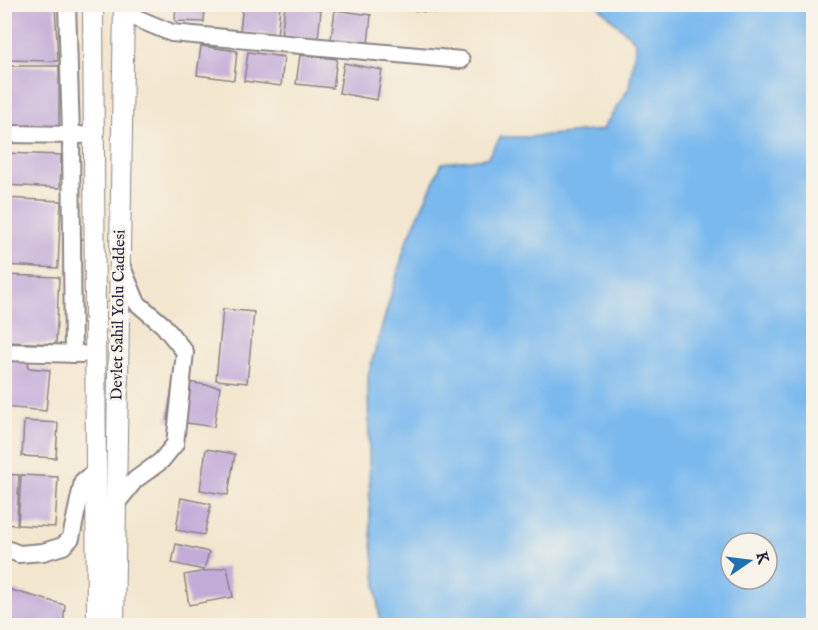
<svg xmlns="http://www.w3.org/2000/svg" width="818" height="630" font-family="'IM FELL English',serif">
  <rect width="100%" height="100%" fill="#f7f3e8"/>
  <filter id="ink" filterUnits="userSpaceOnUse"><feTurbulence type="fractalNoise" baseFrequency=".0167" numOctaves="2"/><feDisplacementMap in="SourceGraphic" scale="12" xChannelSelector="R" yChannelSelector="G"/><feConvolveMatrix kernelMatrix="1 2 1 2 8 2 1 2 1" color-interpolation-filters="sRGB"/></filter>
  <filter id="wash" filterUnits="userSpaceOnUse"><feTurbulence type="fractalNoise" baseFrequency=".008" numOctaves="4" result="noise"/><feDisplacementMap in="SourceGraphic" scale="24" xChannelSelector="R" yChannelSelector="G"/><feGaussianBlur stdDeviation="1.35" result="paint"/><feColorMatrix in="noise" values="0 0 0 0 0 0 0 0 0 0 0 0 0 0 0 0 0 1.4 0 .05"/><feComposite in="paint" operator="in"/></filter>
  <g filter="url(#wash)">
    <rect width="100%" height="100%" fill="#f3e6ce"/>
    <!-- water -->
    <path fill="#7ab9ee" stroke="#4e6e94" stroke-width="1.5" fill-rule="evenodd" d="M597 5H813V625H380L370 523 368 375 406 243 442 163 487 158 501 137H529L602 130 629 88 636 42ZM731 543H767V579H731Z"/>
    <g id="blocks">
      <!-- building -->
      <g fill="#c3abd8">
        <polygon points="4,4 55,4 58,61 4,60"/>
        <polygon points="176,4 205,4 204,22 175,21"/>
        <polygon points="243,4 280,7 277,36 240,31"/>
        <polygon points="392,4 446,4 445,14 392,8"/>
        <polygon points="285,6 321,10 318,39 281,35"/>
        <polygon points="335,10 371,15 368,44 331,39"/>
        <polygon points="201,46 237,51 234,80 197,75"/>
        <polygon points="248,52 284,57 281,86 244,81"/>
        <polygon points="300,55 337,59 333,88 296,84"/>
        <polygon points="344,63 382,70 377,100 339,93"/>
        <rect x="4" y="66" width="55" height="60"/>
        <polygon points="4,153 61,155 60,188 4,185"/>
        <polygon points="4,198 61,201 58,268 4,265"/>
        <polygon points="4,275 59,277 56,344 4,342"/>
        <polygon points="223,309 254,312 247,383 216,380"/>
        <polygon points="4,357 29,358 28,368 50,370 46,411 4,407"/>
        <polygon points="173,380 220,387 214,427 167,420"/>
        <polygon points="24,421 58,423 56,458 22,456"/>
        <polygon points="206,449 235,454 228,495 200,490"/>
        <polygon points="4,474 19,475 17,525 4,524"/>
        <polygon points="21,475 58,477 55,527 18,525"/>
        <polygon points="181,498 211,504 204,535 176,530"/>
        <polygon points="176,544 209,552 204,570 172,563"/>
        <polygon points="227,567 233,597 189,605 184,575"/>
        <polygon points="4,588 65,605 63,626 4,626"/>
      </g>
    </g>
  </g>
  <g filter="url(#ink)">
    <use href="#blocks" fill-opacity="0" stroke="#8a8484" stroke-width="1.5"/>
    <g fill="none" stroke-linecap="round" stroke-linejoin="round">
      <defs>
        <g id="minor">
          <polyline points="67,4 71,135 73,354"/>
          <polyline points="124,13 172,33 461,60"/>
          <polyline points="4,134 81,135"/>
          <polyline points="4,352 82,354"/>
          <polyline points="116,504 135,480 161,461 175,444 185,352 163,325 137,303 121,265"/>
          <polyline points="4,548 19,554 43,552 63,546 71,538 83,481 96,471"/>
        </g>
        <g id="major">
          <polyline points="93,4 97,626"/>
          <polyline points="114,626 124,4"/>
        </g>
      </defs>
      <!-- minor casing -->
      <use href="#minor" stroke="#8a8484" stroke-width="20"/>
      <!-- major casing -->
      <use href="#major" stroke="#8a8484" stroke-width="22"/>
      <!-- minor -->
      <use href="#minor" stroke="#fff" stroke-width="16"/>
      <!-- major -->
      <use href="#major" stroke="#fff" stroke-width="20"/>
    </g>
  </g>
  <g text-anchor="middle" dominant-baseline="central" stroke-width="5" stroke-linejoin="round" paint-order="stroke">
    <!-- street labels -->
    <g font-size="16" fill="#22223b" stroke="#f7f3e8">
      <text transform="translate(119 315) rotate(-89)">Devlet Sahil Yolu Caddesi</text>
    </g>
  </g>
  <!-- margin -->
  <rect width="818" height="630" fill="none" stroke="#f7f3e8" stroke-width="24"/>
  <!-- north arrow -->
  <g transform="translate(749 561) rotate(76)"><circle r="28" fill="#f7f3e8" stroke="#a29fa3" stroke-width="1.5"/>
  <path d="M0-4.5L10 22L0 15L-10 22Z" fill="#1f6fb2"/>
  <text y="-9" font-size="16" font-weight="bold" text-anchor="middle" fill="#22223b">K</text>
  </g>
</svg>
